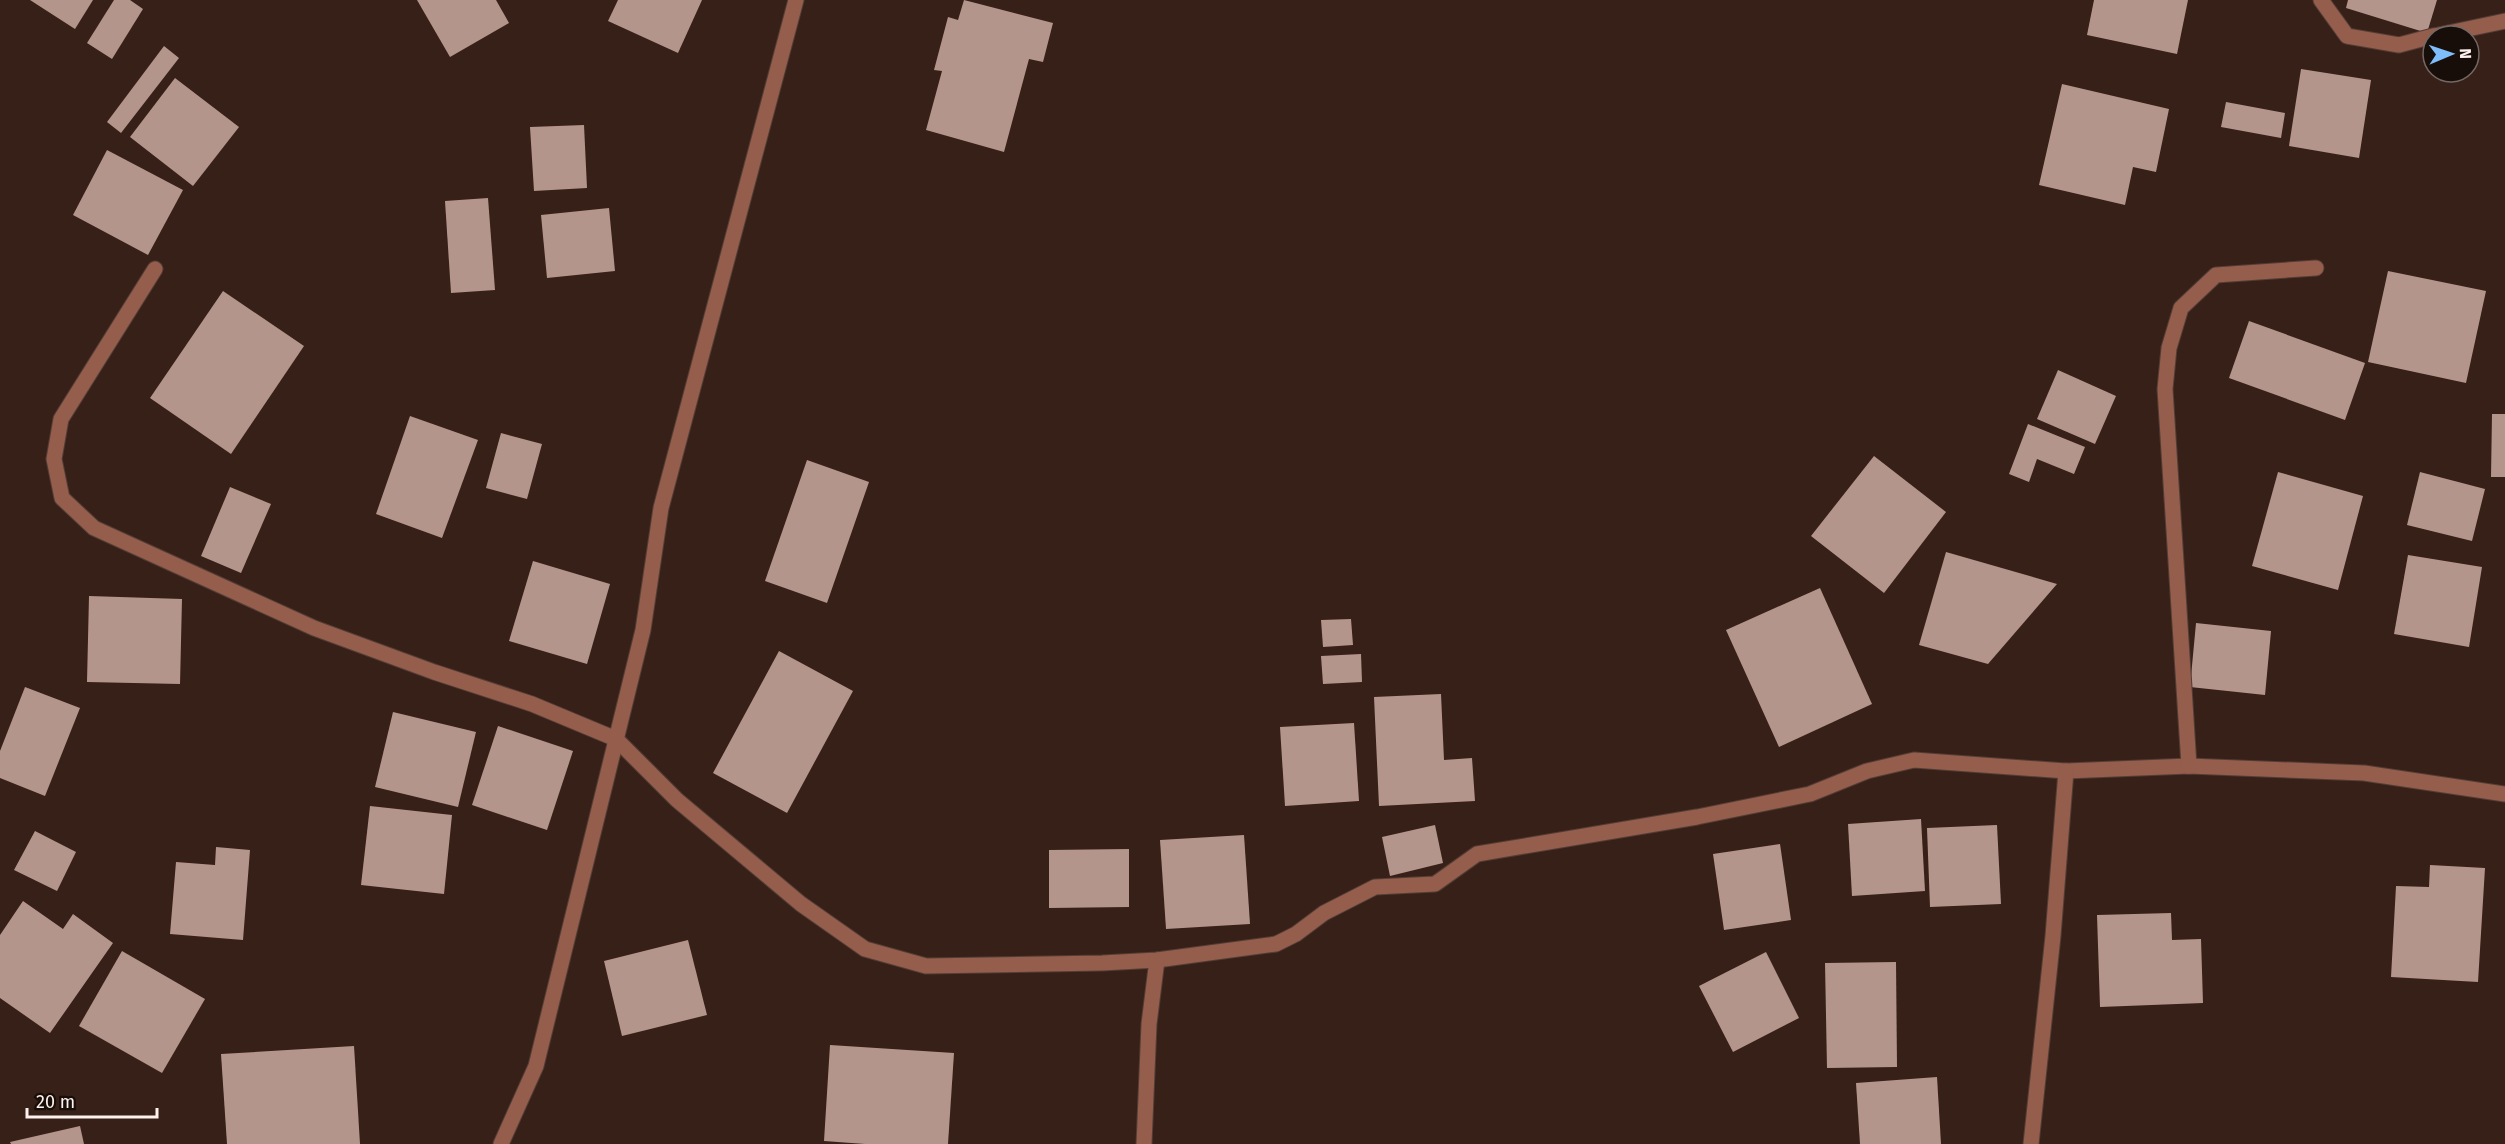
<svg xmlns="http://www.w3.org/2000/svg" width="2505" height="1144" font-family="'Fira Sans',sans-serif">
  <rect width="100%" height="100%" fill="#372018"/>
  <!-- building -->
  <g fill="#b4958c">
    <polygon points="30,0 93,0 75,29"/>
    <polygon points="114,0 130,0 143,9 112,59 87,43"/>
    <polygon points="417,0 496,0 509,23 450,57"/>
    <polygon points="618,0 702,0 678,53 608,21"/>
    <polygon points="964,0 1053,23 1043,62 1029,59 1004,152 926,130 942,71 934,70 948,17 958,20"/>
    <polygon points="2094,0 2188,0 2177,54 2087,35"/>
    <polygon points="2348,0 2437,0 2427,33 2346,8"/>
    <polygon points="164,46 179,58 121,133 107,122"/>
    <polygon points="2301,69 2371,80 2359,158 2289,146"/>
    <polygon points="175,78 239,127 193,186 130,137"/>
    <polygon points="2062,84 2169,109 2156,172 2133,167 2125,205 2039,185"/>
    <polygon points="2226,102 2285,113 2281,138 2221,127"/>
    <polygon points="584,125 587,188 534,191 530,127"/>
    <polygon points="107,150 183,190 148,255 73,215"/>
    <polygon points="488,198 495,290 451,293 445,201"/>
    <polygon points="609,208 615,271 547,278 541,215"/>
    <polygon points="2388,271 2486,291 2466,383 2368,362"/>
    <polygon points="223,291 304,346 231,454 150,398"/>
    <polygon points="2249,321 2365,363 2345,420 2229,378"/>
    <polygon points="2058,370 2116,396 2095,444 2037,419"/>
    <polygon points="2492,414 2505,414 2505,477 2491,477"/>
    <polygon points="410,416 478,440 442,538 376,514"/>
    <polygon points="2028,424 2085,447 2074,474 2037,459 2029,482 2009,474"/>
    <polygon points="501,433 542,444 527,499 486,488"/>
    <polygon points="1874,456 1946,512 1884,593 1811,536"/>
    <polygon points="807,460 869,482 827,603 765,581"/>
    <polygon points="2278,472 2363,496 2338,590 2252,566"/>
    <polygon points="2420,472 2485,489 2472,541 2407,525"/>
    <polygon points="230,487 271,504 241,573 201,556"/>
    <polygon points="1946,552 2057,584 1988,664 1919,645"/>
    <polygon points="2408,555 2482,567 2469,647 2394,634"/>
    <polygon points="533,561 610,584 587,664 509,641"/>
    <polygon points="1820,588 1872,704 1779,747 1726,630"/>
    <polygon points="89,596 182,599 180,684 87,682"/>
    <polygon points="1351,619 1353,645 1323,647 1321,620"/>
    <polygon points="2196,623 2271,631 2265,695 2190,687"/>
    <polygon points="779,651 853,691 787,813 713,773"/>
    <polygon points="1361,654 1362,682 1323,684 1321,656"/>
    <polygon points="25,687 80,708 45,796 0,778 0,751"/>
    <polygon points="1441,694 1444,760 1472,758 1475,801 1379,806 1374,697"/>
    <polygon points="393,712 476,732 458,807 375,787"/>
    <polygon points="1354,723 1359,801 1285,806 1280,727"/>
    <polygon points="498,726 573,751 547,830 472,805"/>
    <polygon points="370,806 452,815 444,894 361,885"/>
    <polygon points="1921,819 1925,891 1852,896 1848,824"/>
    <polygon points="1435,825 1443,863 1390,876 1382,837"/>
    <polygon points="1997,825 2001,904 1930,907 1927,828"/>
    <polygon points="35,831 76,852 57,891 14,870"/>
    <polygon points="1244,835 1250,924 1166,929 1160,840"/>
    <polygon points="1780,844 1791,920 1724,930 1713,854"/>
    <polygon points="216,847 250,850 243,940 170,934 176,862 215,865"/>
    <polygon points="1129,849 1129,907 1049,908 1049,850"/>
    <polygon points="2430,865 2485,868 2478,982 2391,977 2396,886 2429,887"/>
    <polygon points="23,901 63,929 73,914 113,943 50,1033 0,998 0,935"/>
    <polygon points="2171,913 2172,940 2201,939 2203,1003 2100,1007 2097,915"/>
    <polygon points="688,940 707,1015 622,1036 604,961"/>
    <polygon points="122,951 205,999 162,1073 79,1026"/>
    <polygon points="1766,952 1799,1018 1733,1052 1699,986"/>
    <polygon points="1896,962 1897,1067 1827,1068 1825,963"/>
    <polygon points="830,1045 954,1053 948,1144 865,1144 824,1141"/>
    <polygon points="354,1046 360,1144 227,1144 221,1054"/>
    <polygon points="1937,1077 1941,1144 1860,1144 1856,1083"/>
    <polygon points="80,1126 84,1144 11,1144 10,1142"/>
  </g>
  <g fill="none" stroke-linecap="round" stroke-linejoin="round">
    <defs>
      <g id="street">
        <polyline points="2321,0 2347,36 2399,45 2433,36"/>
        <polyline points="2434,36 2505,21"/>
        <polyline points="155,269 61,419 54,459 62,498 94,528 314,628 434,672 532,704 616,739 677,800 801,904 865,949 926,966 1102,963 1157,960 1276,944 1296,934 1324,913 1375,887 1435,884 1477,854 1697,817 1810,794 1867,771 1914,760 2066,771 2189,766 2364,773 2505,794"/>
        <polyline points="2189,766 2165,389 2169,348 2181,308 2216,275 2316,268"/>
        <polyline points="501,1144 536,1066 643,630 661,508 796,0"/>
        <polyline points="1144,1144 1149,1024 1157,960"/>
        <polyline points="2031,1144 2053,936 2066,771"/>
      </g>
    </defs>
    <!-- street casing -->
    <use href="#street" stroke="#533d36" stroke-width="17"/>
    <!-- street -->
    <use href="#street" stroke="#945d4c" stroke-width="15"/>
  </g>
  <!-- north arrow -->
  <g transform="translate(2451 54) rotate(88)"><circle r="28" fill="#170d09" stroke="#746864" stroke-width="1.5"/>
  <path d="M0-4.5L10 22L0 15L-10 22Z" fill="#7ebdf9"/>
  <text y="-9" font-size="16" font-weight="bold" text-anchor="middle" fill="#fff1ed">N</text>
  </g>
  <!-- scale -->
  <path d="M27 1108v9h130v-9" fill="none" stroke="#fff1ed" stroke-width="3"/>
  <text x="36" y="1108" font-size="18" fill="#fff1ed" stroke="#170d09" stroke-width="4.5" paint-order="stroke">20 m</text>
</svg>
